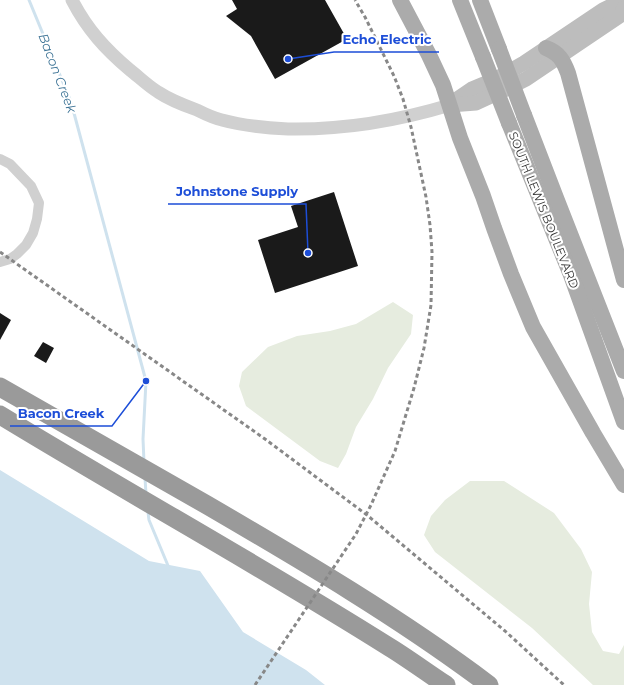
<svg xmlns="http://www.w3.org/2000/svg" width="624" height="685" font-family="Montserrat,sans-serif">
  <rect width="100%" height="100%" fill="#fff"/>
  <!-- green -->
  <g fill="#e6ecdf">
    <polygon points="393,302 413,315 411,334 388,368 373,399 356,427 346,454 338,468 320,461 246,406 239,386 242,372 268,347 297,336 330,331 356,324"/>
    <polygon points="470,481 504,481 554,513 581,549 592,572 589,604 592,632 603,651 619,654 624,645 624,685 593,685 532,628 435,552 424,535 431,516 445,500"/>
  </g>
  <!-- water -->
  <polygon fill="#cfe2ee" points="0,470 149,561 200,571 243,632 306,670 325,685 0,685"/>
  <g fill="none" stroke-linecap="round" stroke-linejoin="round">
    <!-- stream -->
    <g stroke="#cfe2ee" stroke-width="3">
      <polyline points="29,0 71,102 146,381 143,439 144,462"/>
      <polyline points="145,478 146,494"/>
      <polyline points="148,512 149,520 169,568"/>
    </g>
  </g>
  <!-- building -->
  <g fill="#1a1a1a">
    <polygon points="232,0 325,0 347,39 275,79 251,36 226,16 237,9"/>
    <polygon points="334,192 358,266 275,293 258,240 298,227 291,206"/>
    <polygon points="0,313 11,320 0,340"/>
    <polygon points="43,342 54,348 46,363 34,356"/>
  </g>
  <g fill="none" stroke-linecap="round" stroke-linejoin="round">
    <!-- minor -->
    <polyline stroke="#d0d0d0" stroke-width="10" points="0,159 10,164 31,186 39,203 37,219 33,233 26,245 17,254 10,259 0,262"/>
    <!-- tertiary -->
    <path stroke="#d0d0d0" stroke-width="13" d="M72 0C87 29 105 49 130 70 139 77 148 86 158 92 170 100 183 105 197 110 205 114 213 118 222 120 244 126 266 128 288 129 344 130 397 121 450 105"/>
    <!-- secondary -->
    <g stroke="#bdbdbd" stroke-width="15">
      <polyline points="450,104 472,89 496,79 524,63 603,10 613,5 624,3"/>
      <polyline points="450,105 476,103 502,91 526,79 621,15 624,8"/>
    </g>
    <!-- primary -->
    <g stroke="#ababab" stroke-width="16">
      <polyline points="400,0 429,55 443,85 460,138 483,196 494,228 511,274 533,327 593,433 624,485"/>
      <polyline points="460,0 483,57"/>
      <polyline points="480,0 499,49"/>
      <path d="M546 48C559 53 563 60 568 73L624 280"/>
      <polyline points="524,115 556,198 624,371"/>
      <polyline points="509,123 571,275 624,422"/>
    </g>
    <!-- motorway -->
    <g stroke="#9a9a9a" stroke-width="19">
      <path d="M0 387C69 426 138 466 207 505 303 561 400 618 489 685"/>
      <path d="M0 415C128 493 259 565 386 645 406 657 426 672 446 685"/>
    </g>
    <!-- rail -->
    <g stroke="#888" stroke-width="3" stroke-dasharray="4 3" stroke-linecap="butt">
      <polyline points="0,252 265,439 367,515 505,631 564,685"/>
      <polyline points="255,685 356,534 371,505 395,451 414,388 424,348 431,305 432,252 430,225 426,197 411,127 403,99 394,76 365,17 355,0"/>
    </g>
    <!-- primary-bridge -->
    <g stroke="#ababab" stroke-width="16">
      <polyline points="499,49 524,115"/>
      <polyline points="483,57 509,123"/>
    </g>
  </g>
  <g text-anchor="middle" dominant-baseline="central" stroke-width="4" stroke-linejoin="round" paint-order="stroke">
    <!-- street labels -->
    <g font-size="12" fill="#333" stroke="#fff">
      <text transform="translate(544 210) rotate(68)">SOUTH LEWIS BOULEVARD</text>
    </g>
    <!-- water labels -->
    <g font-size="13" font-style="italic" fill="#3f7597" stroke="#fff">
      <text transform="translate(58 73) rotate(69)">Bacon Creek</text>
    </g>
  </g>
  <!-- callouts -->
  <path fill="none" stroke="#1d4ed8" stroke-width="1.5" d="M288 59L334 52H439M308 253L306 204H168M146 381L112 426H10"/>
  <g fill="#1d4ed8" stroke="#fff" stroke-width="1.5">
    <circle cx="288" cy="59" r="4"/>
    <circle cx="308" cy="253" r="4"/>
    <circle cx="146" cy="381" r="4"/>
  </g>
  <g font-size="13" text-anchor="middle" font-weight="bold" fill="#1d4ed8" stroke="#fff" stroke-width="4" stroke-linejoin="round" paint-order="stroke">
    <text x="387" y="44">Echo Electric</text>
    <text x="237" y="196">Johnstone Supply</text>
    <text x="61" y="418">Bacon Creek</text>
  </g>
</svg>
